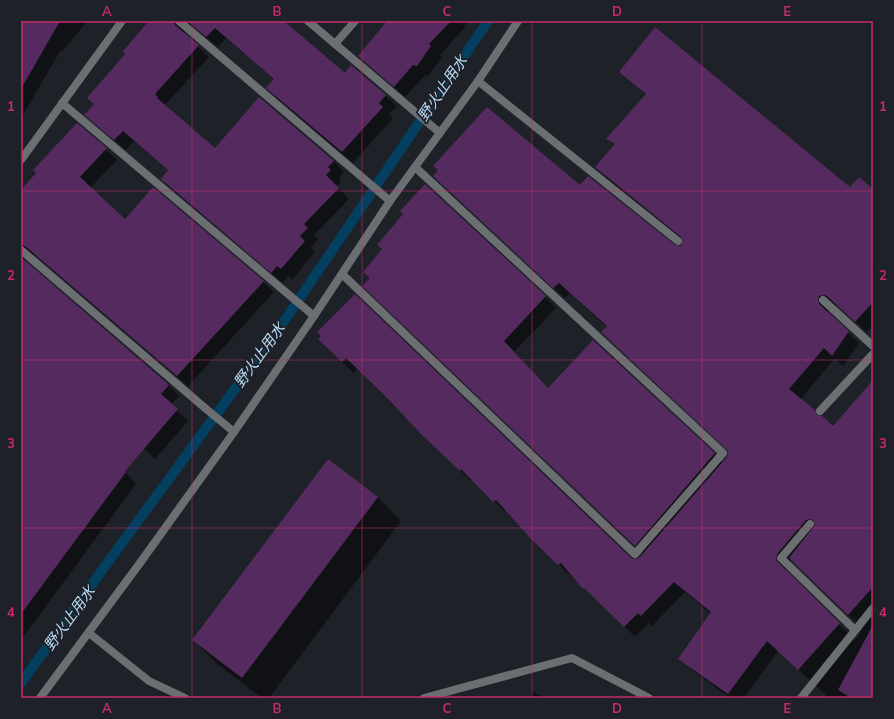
<svg xmlns="http://www.w3.org/2000/svg" width="894" height="719" font-family="Mulish,'Noto Sans JP',sans-serif">
  <rect width="100%" height="100%" fill="#1e2128"/>
  <!-- shadow -->
  <g fill="#0007" fill-rule="evenodd">
    <polygon points="21,21 87,21 63,51 61,50 21,118"/>
    <polygon points="151,21 280,21 345,74 351,66 397,106 389,114 393,118 353,163 278,99 268,88 275,80 226,38 218,47 194,27 189,26 185,29 184,34 209,57 165,105 215,150 334,161 344,172 339,178 341,181 337,186 349,199 314,235 318,239 311,248 315,252 292,280 288,276 283,283 173,190 162,179 169,171 134,141 126,150 86,115 95,104 127,54"/>
    <polygon points="390,21 469,21 464,26 465,27 440,55 442,57 428,76 425,75 405,97 360,56"/>
    <path d="M620 71 850 188 873 194V325L867 332 839 307 835 305 830 307 828 311 829 315 859 343 843 366 835 358 800 400 833 427 873 381V698H824L826 695 778 651 744 698H730L691 669 680 658 711 614 685 592 652 626 649 623 635 637 596 598 595 599 571 574 570 575 544 551 506 511 505 512 473 479 471 481 357 369 353 373 320 339 633 560 640 558 644 554 375 297H545L556 308 514 352 548 389 593 342 723 463 728 457 729 450 607 327 570 293 565 298 445 187 580 186 674 246 681 247 684 240 607 178 596 167 615 146 608 138 646 95ZM792 560 863 629 855 640 786 572 787 566Z"/>
    <polygon points="77,124 117,160 90,188 125,220 153,189 263,282 274,292 188,386 36,256 31,255 27,258 26,263 169,385 179,396 171,405 188,421 155,459 21,335 21,192"/>
    <polygon points="21,396 126,473 136,484 21,640"/>
    <polygon points="378,497 401,521 269,698 262,698 217,664 193,640"/>
    <polygon points="533,692 546,698 531,698"/>
  </g>
  <g fill="none" stroke-linecap="round" stroke-linejoin="round">
    <!-- stream -->
    <polyline stroke="#033f5f" stroke-width="10" points="21,683 119,547 276,333 488,21"/>
  </g>
  <!-- building -->
  <g fill="#552b5f">
    <polygon points="21,21 60,21 21,89"/>
    <polygon points="149,21 174,21 175,25 199,45 155,94 158,97 157,98 215,148 259,97 334,161 328,167 331,170 326,175 339,188 304,224 308,228 300,236 305,241 281,269 277,266 271,273 161,179 168,170 123,131 114,140 84,115 94,104 87,98 125,54 123,51"/>
    <polygon points="187,21 284,21 345,73 351,65 386,95 379,103 383,107 342,152 266,88 274,79 215,28 206,37"/>
    <polygon points="387,21 451,21 429,44 431,46 417,66 413,65 394,87 358,56"/>
    <polygon points="655,27 850,187 859,177 873,189 873,302 855,322 827,296 824,295 819,296 818,299 819,304 849,331 832,356 824,348 789,389 815,410 817,415 822,416 833,426 873,380 873,587 848,615 789,558 815,525 813,520 811,519 806,520 777,554 776,560 840,623 798,670 767,641 728,694 678,659 711,612 674,582 641,616 638,613 624,627 584,588 583,589 561,563 558,565 532,540 496,500 493,502 461,469 460,471 423,436 389,400 346,358 342,362 318,339 321,336 317,332 355,294 631,558 634,559 639,558 727,457 728,451 601,332 607,326 559,283 553,288 433,176 438,170 433,166 487,107 580,185 588,176 675,245 680,246 683,241 681,237 595,167 615,144 606,139 646,94 619,72"/>
    <polygon points="77,123 107,148 80,177 125,219 153,187 264,281 177,376 25,246 21,245 21,190 36,173 33,170"/>
    <polygon points="425,184 546,296 504,341 548,388 593,340 715,453 635,546 362,286 370,278 363,272 382,249 377,245 403,214 400,211"/>
    <polygon points="21,257 169,385 161,394 178,409 125,471 126,472 21,614"/>
    <polygon points="328,459 378,497 242,678 192,640"/>
    <polygon points="873,625 873,698 851,698 838,690"/>
  </g>
  <g fill="none" stroke-linecap="round" stroke-linejoin="round">
    <!-- lane -->
    <g stroke="#6c6f72" stroke-width="8">
      <polyline points="179,21 390,201"/>
      <polyline points="478,81 678,241"/>
      <polyline points="62,103 314,316"/>
      <polyline points="21,160 122,21"/>
      <polyline points="21,250 205,408"/>
      <polyline points="342,274 635,554 723,453 415,167"/>
      <polyline points="823,300 873,346"/>
      <polyline points="810,524 781,558 855,630"/>
    </g>
    <!-- street -->
    <g stroke="#6c6f72" stroke-width="8">
      <polyline points="308,21 440,133"/>
      <polyline points="335,44 355,21"/>
      <polyline points="205,408 234,432"/>
      <polyline points="820,411 873,354"/>
      <polyline points="89,633 149,681 185,698"/>
      <polyline points="40,698 140,563 234,432 314,316 390,201 478,81 518,21"/>
      <polyline points="424,698 572,658 649,698"/>
      <polyline points="801,698 873,608"/>
    </g>
  </g>
  <!-- grid -->
  <path fill="none" stroke="#c52c69" stroke-width="1" stroke-opacity="0.55" d="M192 21V698M362 21V698M532 21V698M702 21V698M21 191H873M21 360H873M21 528H873"/>
  <g text-anchor="middle" dominant-baseline="central" stroke-width="4" stroke-linejoin="round" paint-order="stroke">
    <!-- water labels -->
    <g font-size="15" font-style="italic" fill="#b9dcf6" stroke="#1e2128">
      <text transform="translate(442 88) rotate(-56)">野火止用水</text>
      <text transform="translate(259 355) rotate(-54)">野火止用水</text>
      <text transform="translate(69 618) rotate(-54)">野火止用水</text>
    </g>
  </g>
  <!-- border -->
  <rect width="894" height="719" fill="none" stroke="#1e2128" stroke-width="44"/>
  <rect x="22" y="22" width="850" height="675" fill="none" stroke="#c52c69" stroke-width="1.5"/>
  <g font-size="13" text-anchor="middle" font-weight="bold" fill="#c52c69">
    <text x="107" y="16">A</text>
    <text x="277" y="16">B</text>
    <text x="447" y="16">C</text>
    <text x="617" y="16">D</text>
    <text x="787" y="16">E</text>
    <text x="11" y="111">1</text>
    <text x="883" y="111">1</text>
    <text x="11" y="280">2</text>
    <text x="883" y="280">2</text>
    <text x="11" y="448">3</text>
    <text x="883" y="448">3</text>
    <text x="11" y="617">4</text>
    <text x="883" y="617">4</text>
    <text x="107" y="713">A</text>
    <text x="277" y="713">B</text>
    <text x="447" y="713">C</text>
    <text x="617" y="713">D</text>
    <text x="787" y="713">E</text>
  </g>
</svg>
